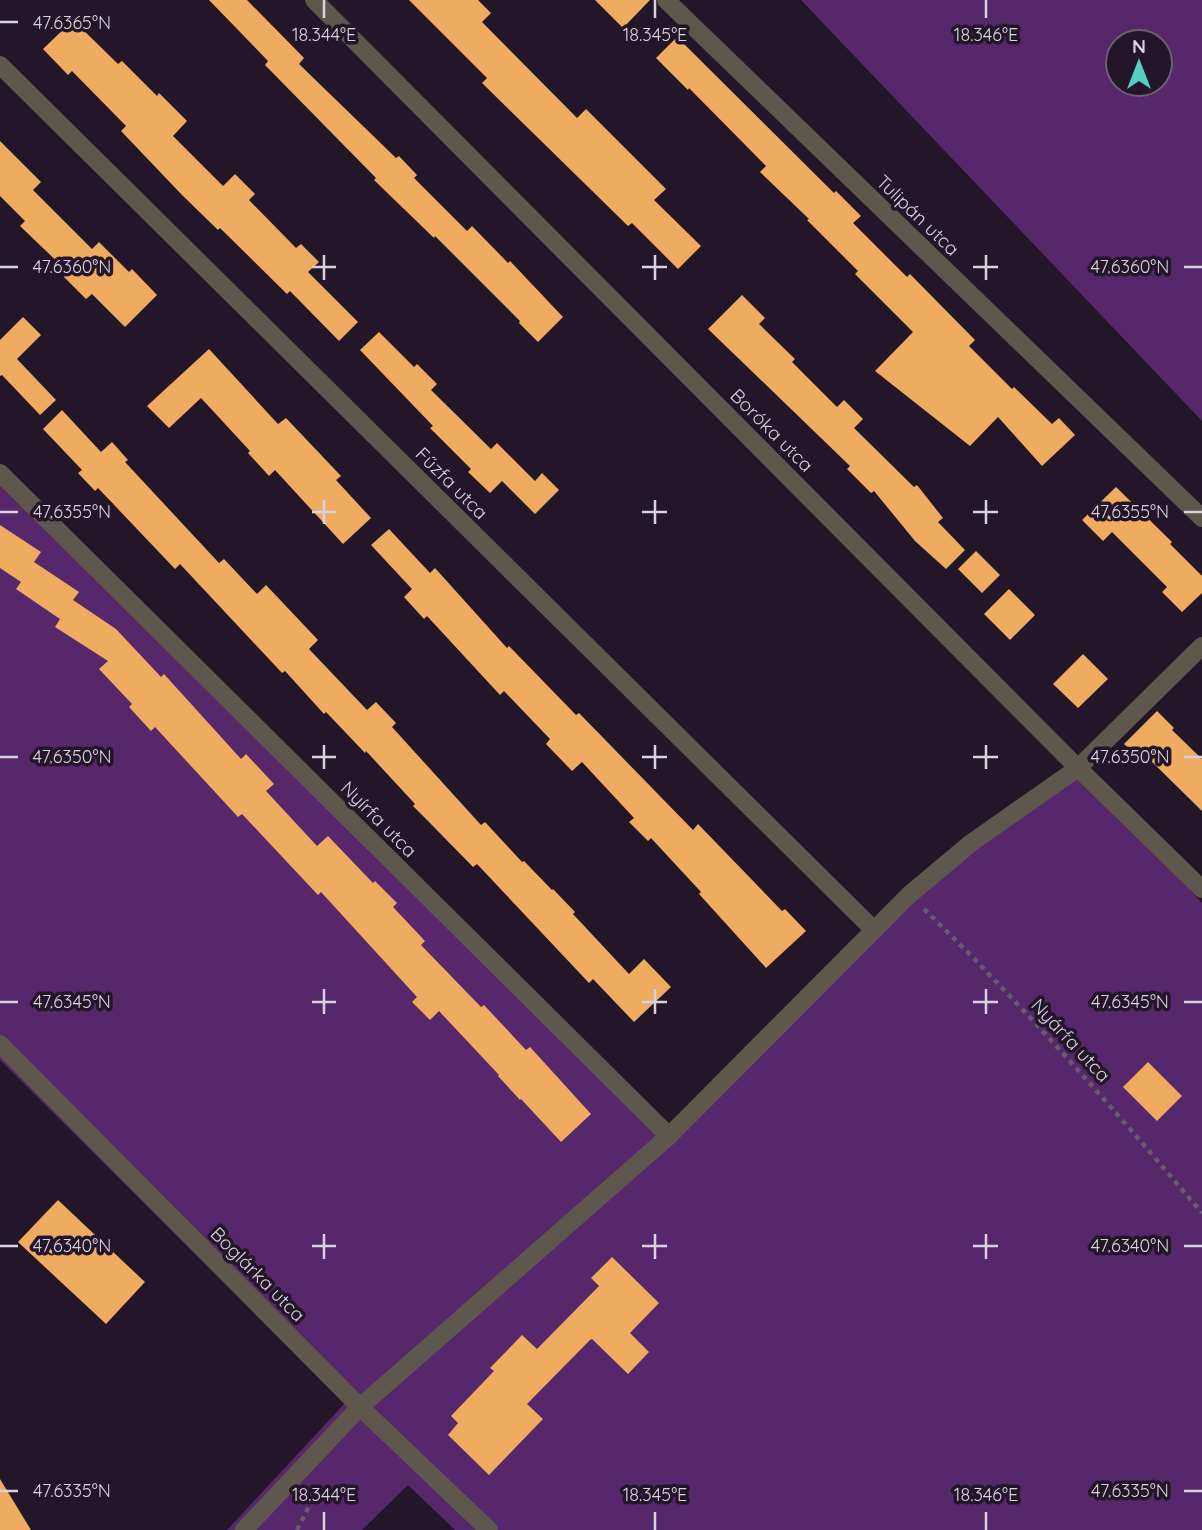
<svg xmlns="http://www.w3.org/2000/svg" width="1202" height="1530" font-family="Quicksand,sans-serif">
  <rect width="100%" height="100%" fill="#221628"/>
  <!-- forest -->
  <g fill="#57276b" fill-rule="evenodd">
    <path d="M801 0H1202V421ZM1160 42V84H1118V42Z"/>
    <polygon points="0,483 669,1136 874,930 1078,768 1202,903 1202,1530 455,1530 408,1485 362,1530 227,1530 345,1403 0,1060"/>
  </g>
  <!-- building -->
  <g fill="#efab60">
    <polygon points="209,0 247,0 304,58 299,64 396,158 399,156 417,175 414,178 467,231 472,226 508,263 510,261 563,317 538,342 519,323 520,321 435,236 434,238 374,180 376,178 265,65 268,61"/>
    <polygon points="409,0 478,0 491,13 482,22 577,118 586,109 666,189 654,200 701,246 678,269 632,223 628,226 482,83 487,78"/>
    <polygon points="595,0 650,0 623,28"/>
    <polygon points="73,20 118,64 122,61 157,96 159,93 187,121 173,136 223,186 235,174 255,194 249,200 296,248 301,244 319,262 308,272 358,322 339,341 290,291 287,294 220,228 218,230 182,195 121,131 126,126 72,71 68,75 43,49"/>
    <polygon points="677,37 834,193 836,191 861,216 853,223 907,277 910,274 975,340 969,346 1012,389 1014,387 1052,424 1059,418 1075,435 1042,466 998,417 970,446 875,371 913,332 855,274 858,271 807,220 809,219 760,172 766,166 689,88 688,90 656,58"/>
    <polygon points="0,141 41,182 33,190 92,249 99,242 129,272 132,269 157,295 125,327 92,294 86,299 64,277 68,272 20,226 25,221 0,196"/>
    <polygon points="742,295 765,318 759,324 795,359 792,362 837,407 844,400 863,419 854,428 914,487 917,485 943,518 938,522 965,550 946,569 915,541 874,491 871,493 847,469 850,466 708,329"/>
    <polygon points="23,317 41,335 17,359 56,400 40,415 2,375 0,376 0,340"/>
    <polygon points="379,332 414,367 417,364 437,384 431,390 491,449 497,443 535,481 542,473 559,490 535,514 502,481 490,493 468,472 471,469 430,428 433,426 360,350"/>
    <polygon points="209,349 278,424 286,418 341,476 336,480 371,518 343,544 275,470 269,476 248,453 250,451 201,398 169,428 147,406"/>
    <polygon points="62,410 101,452 112,442 128,460 125,462 219,563 224,559 257,594 266,585 318,640 309,649 367,710 376,702 396,723 392,727 481,825 485,822 522,862 524,861 552,890 553,889 575,912 573,914 629,974 644,959 671,987 634,1022 593,979 589,983 477,864 473,867 429,822 413,806 415,804 366,751 365,753 326,712 324,714 285,671 282,673 180,564 175,569 98,488 95,491 78,473 82,470 43,429"/>
    <polygon points="1116,487 1172,542 1170,544 1202,576 1202,593 1182,612 1162,592 1167,587 1112,532 1103,541 1082,520"/>
    <polygon points="0,525 41,552 34,562 79,592 73,600 116,629 161,677 164,674 241,759 246,754 274,784 266,791 317,846 328,836 373,883 375,881 397,903 393,907 425,941 421,945 481,1007 484,1005 526,1050 530,1047 591,1114 561,1142 521,1099 520,1100 498,1076 499,1075 439,1011 430,1020 412,1002 417,997 321,892 318,895 242,814 238,817 155,727 151,731 129,707 132,704 99,669 108,661 55,627 60,619 16,589 21,582 0,568"/>
    <polygon points="389,529 430,573 435,568 507,648 509,646 576,715 579,713 693,830 698,824 782,911 785,909 806,931 766,968 699,894 701,892 651,838 648,841 629,822 634,818 582,762 572,771 546,744 550,739 504,691 500,695 427,616 424,619 404,597 412,589 371,545"/>
    <polygon points="976,551 1000,575 982,593 958,569"/>
    <polygon points="1009,589 1035,615 1010,640 984,614"/>
    <polygon points="1083,654 1108,679 1078,708 1053,684"/>
    <polygon points="1157,711 1174,728 1172,730 1202,759 1202,811 1146,756 1141,761 1124,744"/>
    <polygon points="1148,1062 1182,1096 1157,1121 1123,1087"/>
    <polygon points="58,1200 145,1282 106,1324 18,1242"/>
    <polygon points="612,1257 659,1303 630,1333 649,1352 628,1374 592,1339 590,1340 527,1404 543,1419 489,1475 448,1435 458,1423 451,1416 494,1371 490,1368 522,1335 537,1349 599,1286 591,1278"/>
    <polygon points="0,1479 31,1530 0,1530"/>
  </g>
  <g fill="none" stroke-linecap="round" stroke-linejoin="round">
    <!-- path -->
    <g stroke="#675c6d" stroke-width="4.5" stroke-dasharray="5 5" stroke-linecap="butt">
      <path d="M924 909C1023 1005 1113 1108 1202 1213"/>
      <polyline points="297,1530 319,1487"/>
    </g>
    <!-- minor -->
    <g stroke="#5e574d" stroke-width="18">
      <polyline points="314,0 1078,768 1202,889"/>
      <polyline points="666,0 1202,518"/>
      <polyline points="0,65 874,930"/>
      <polyline points="0,473 669,1136"/>
      <polyline points="0,1044 360,1407 489,1530"/>
      <polyline points="244,1530 360,1407 669,1136 909,895 971,843 1078,768 1202,646"/>
    </g>
  </g>
  <!-- ticks -->
  <path fill="none" stroke="#dad1de" stroke-width="2.5" d="M324 0V18M655 0V18M986 0V18M0 22H18M324 255V280M655 255V280M986 255V280M0 267H18M312 267H336M642 267H667M973 267H998M1184 267H1202M324 500V524M655 500V524M986 500V524M0 512H18M312 512H336M642 512H667M973 512H998M1184 512H1202M324 745V769M655 745V769M986 745V769M0 757H18M312 757H336M642 757H667M973 757H998M1184 757H1202M324 989V1014M655 989V1014M986 989V1014M0 1002H18M312 1002H336M642 1002H667M973 1002H998M1184 1002H1202M324 1234V1259M655 1234V1259M986 1234V1259M0 1246H18M312 1246H336M642 1246H667M973 1246H998M1184 1246H1202M0 1491H18M1184 1491H1202M324 1512V1530M655 1512V1530M986 1512V1530"/>
  <g text-anchor="middle" dominant-baseline="central" stroke-width="7" stroke-linejoin="round" paint-order="stroke">
    <!-- street labels -->
    <g font-size="19" fill="#dad1de" stroke="#221628">
      <text transform="translate(918 215) rotate(44)">Tulipán utca</text>
      <text transform="translate(772 430) rotate(45)">Boróka utca</text>
      <text transform="translate(452 483) rotate(45)">Fűzfa utca</text>
      <text transform="translate(379 819) rotate(45)">Nyírfa utca</text>
      <text transform="translate(1071 1040) rotate(47)">Nyárfa utca</text>
      <text transform="translate(258 1274) rotate(45)">Boglárka utca</text>
    </g>
  </g>
  <g font-size="18" text-anchor="middle" fill="#dad1de" stroke="#221628" stroke-width="7" stroke-linejoin="round" paint-order="stroke">
    <text x="72" y="29">47.6365°N</text>
    <text x="324" y="41">18.344°E</text>
    <text x="655" y="41">18.345°E</text>
    <text x="986" y="41">18.346°E</text>
    <text x="72" y="273">47.6360°N</text>
    <text x="1130" y="273">47.6360°N</text>
    <text x="72" y="518">47.6355°N</text>
    <text x="1130" y="518">47.6355°N</text>
    <text x="72" y="763">47.6350°N</text>
    <text x="1130" y="763">47.6350°N</text>
    <text x="72" y="1008">47.6345°N</text>
    <text x="1130" y="1008">47.6345°N</text>
    <text x="72" y="1252">47.6340°N</text>
    <text x="1130" y="1252">47.6340°N</text>
    <text x="72" y="1497">47.6335°N</text>
    <text x="1130" y="1497">47.6335°N</text>
    <text x="324" y="1501">18.344°E</text>
    <text x="655" y="1501">18.345°E</text>
    <text x="986" y="1501">18.346°E</text>
  </g>
  <!-- north arrow -->
  <g transform="translate(1139 63)"><circle r="33" fill="#221628" stroke="#6c6171" stroke-width="2"/>
  <path d="M0-5L12 26L0 18L-12 26Z" fill="#56cec4"/>
  <text y="-10" font-size="19" font-weight="bold" text-anchor="middle" fill="#dad1de">N</text>
  </g>
</svg>
